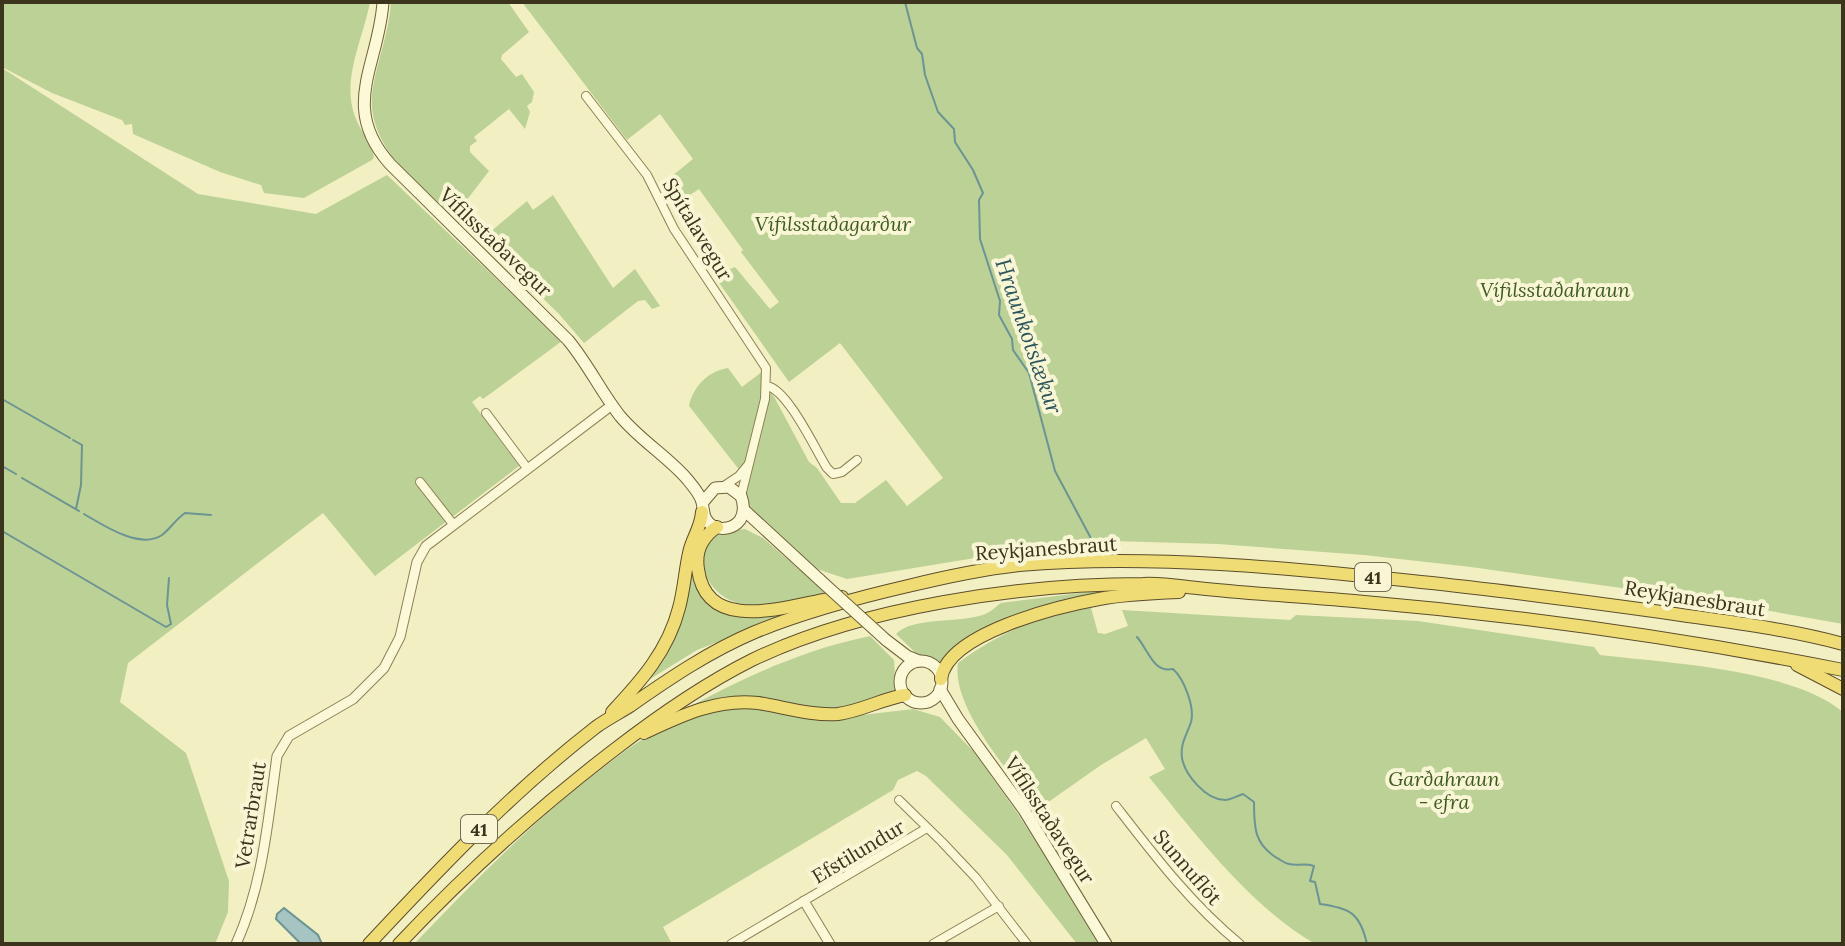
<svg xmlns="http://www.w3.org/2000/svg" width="1845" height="946" font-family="Lora,serif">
  <rect width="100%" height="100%" fill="#f2efc3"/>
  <!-- green -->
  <g fill="#bcd196">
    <path d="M2 2H370C364 35 345 72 352 106 356 127 371 141 374 157L372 160 304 198 264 193 261 185 220 172 133 134 132 124 125 125 122 120 52 93 2 67Z"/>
    <path d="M391 2H508L529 32 502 55 501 59 516 77 522 74 534 92 532 102 527 106 530 112 525 129 509 109 474 137 477 141 470 146V152L489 171 466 201 475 211 458 224C422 188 362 145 373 87 378 58 389 33 391 2Z"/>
    <polygon points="522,2 1843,2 1843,624 1708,600 1471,567 1364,555 1218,544 1110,541 1100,544 1100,546 1059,555 975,558 847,579 817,569 748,509 746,495 771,391 809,462 817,468 841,503 855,503 886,480 907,506 943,478 840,343 789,382 715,277 726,268 730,269 735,267 770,309 779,302 741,252 743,250 699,189 687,197 672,176 693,159 660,114 627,140"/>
    <polygon points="2,68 198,194 316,214 387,175 562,341 483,399 480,396 472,402 519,466 375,576 323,513 128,663 120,702 186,753 229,881 228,912 215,944 2,944"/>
    <polygon points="553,195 613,288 635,269 660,306 652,309 645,300 638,301 584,343 559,314 482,239 527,201 533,210"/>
    <path d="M728 368 742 387 763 371C764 403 757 444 741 472L689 406C693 387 708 371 728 368Z"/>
    <path d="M745 529 763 538 826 593C802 598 771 609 746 605 720 601 698 579 705 552 706 550 708 543 710 541 717 532 734 530 745 529Z"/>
    <polygon points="691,567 697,586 711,604 794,613 697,650 650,679 671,646 681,620"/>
    <path d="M1096 591 1097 595 958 647 938 664 919 656 896 634C913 616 960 624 985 614 991 612 995 607 1001 603Z"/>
    <path d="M1079 608H1091L1098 633 1105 634 1128 626 1122 610 1290 620 1296 615 1418 621 1594 647 1600 655C1668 663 1791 669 1843 712V944H1315C1250 906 1196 835 1149 777L1165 769 1146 738 1101 765 1037 810C1011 773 951 708 958 663 995 635 1034 619 1079 608Z"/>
    <path d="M870 636 894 660 896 693 838 710 728 699 695 704C751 674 807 649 870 636Z"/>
    <path d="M753 708 829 719 913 709 940 717 974 752 1016 811 1101 944H1077L1007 855 926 776 917 771 898 780 893 790 663 927 672 944H414C474 882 533 820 603 768 627 749 651 731 681 720 704 711 729 709 753 708Z"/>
  </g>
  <!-- water -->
  <polygon fill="#a6c4c2" stroke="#6b9493" stroke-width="2" points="284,908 318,935 322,944 301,944 276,919 277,914"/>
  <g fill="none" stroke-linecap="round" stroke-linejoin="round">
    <!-- stream -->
    <g stroke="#6b9493" stroke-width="2">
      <polyline points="905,2 917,48 922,54 925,75 938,112 954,129 955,142 973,170 983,193 979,200 980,239 1000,301 999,315 1012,339 1013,350 1029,373 1055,471 1094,544"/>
      <polyline points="2,399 70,438"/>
      <polyline points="73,440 82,445 81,485 76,509"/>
      <polyline points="2,466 16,474"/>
      <polyline points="22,478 79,511"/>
      <path d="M84 514C103 525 140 550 162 535 170 529 176 519 185 513L211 515"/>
      <polyline points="2,531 166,627 171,624 167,605 169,578"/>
      <path d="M1137 637C1149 651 1153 673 1173 669 1184 679 1195 707 1191 722 1187 735 1180 743 1182 758 1185 775 1206 800 1225 800 1231 800 1237 796 1243 794L1254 802C1254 827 1254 844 1277 858 1281 860 1284 863 1289 864 1297 866 1305 863 1314 866L1310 881 1315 882 1320 904C1350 908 1360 913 1367 944"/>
    </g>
    <defs>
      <g id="minor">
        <polyline points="586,96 647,175 674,229 766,368 765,399 741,496"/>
        <path d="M767 386C788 390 815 449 827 468L833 474 842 472 857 460"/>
        <polyline points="486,413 527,468"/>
        <polyline points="420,482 453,524"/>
        <polyline points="724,486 739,476 748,465"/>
        <polyline points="899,800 940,840"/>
        <path d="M1116 806C1154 855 1191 904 1240 944"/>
        <polyline points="942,842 976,878 1027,944"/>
        <polyline points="731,944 927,828"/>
        <polyline points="933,944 999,906"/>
      </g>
      <g id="tertiary">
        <polyline points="804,901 830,944"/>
        <path d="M236 944C263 885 268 820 277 756L289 736 353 699 384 668 400 637 417 562 426 546 612 405"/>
      </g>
      <g id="secondary">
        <path d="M383 2C379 65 339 107 390 164L568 340C588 364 601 392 620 416 640 440 668 457 687 479 692 485 698 492 701 499 705 509 701 519 713 526 722 531 734 528 740 520 745 512 744 504 741 496L729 487 715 488 703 502"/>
        <polyline points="744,510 820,580"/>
        <polyline points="886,640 907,656 919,661"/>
        <circle cx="921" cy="682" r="21"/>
        <polyline points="940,689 958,719 1024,810 1106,944"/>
      </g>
      <g id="trunk">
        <path d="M717 527C702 537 695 551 698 569 707 640 800 601 842 597"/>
        <polyline points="1797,665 1843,689"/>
        <path d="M941 679C947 633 1060 606 1099 599 1125 594 1152 593 1179 592"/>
        <path d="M612 712C641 681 668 651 679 608 684 590 685 571 689 553 692 538 701 528 702 512"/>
        <path d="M644 733C680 716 717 698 758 703 784 707 812 716 838 714 861 711 882 699 905 695"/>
        <path d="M369 944C442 866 511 793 596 727 607 719 619 713 630 706 670 678 710 651 755 632 804 612 856 598 908 586 945 577 982 569 1019 565 1152 554 1289 568 1421 582 1501 590 1581 601 1661 612 1721 621 1784 628 1843 644"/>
        <path d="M399 944C466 873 537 809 614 750 658 716 702 685 752 660 862 607 1021 584 1143 584 1161 583 1179 586 1197 588 1249 594 1302 596 1354 601 1518 615 1681 638 1843 670"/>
      </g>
    </defs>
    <!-- minor casing -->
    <use href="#minor" stroke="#8e8158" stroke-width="10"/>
    <!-- tertiary casing -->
    <use href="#tertiary" stroke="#8e8158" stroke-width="11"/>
    <!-- secondary casing -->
    <use href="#secondary" stroke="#70623b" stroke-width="13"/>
    <!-- trunk casing -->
    <use href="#trunk" stroke="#5b4d2d" stroke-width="14"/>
    <!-- minor -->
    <use href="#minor" stroke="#fbf9d8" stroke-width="8"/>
    <!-- tertiary -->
    <use href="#tertiary" stroke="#fbf9d8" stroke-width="9"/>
    <!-- secondary -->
    <use href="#secondary" stroke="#fbf9d8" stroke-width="11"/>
    <!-- trunk -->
    <use href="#trunk" stroke="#efdc74" stroke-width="12"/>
    <defs>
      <polyline id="secondary-bridge" points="820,580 886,640"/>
    </defs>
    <!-- secondary-bridge casing -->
    <use href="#secondary-bridge" stroke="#70623b" stroke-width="13" stroke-linecap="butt"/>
    <!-- secondary-bridge -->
    <use href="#secondary-bridge" stroke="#fbf9d8" stroke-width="11"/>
  </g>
  <g text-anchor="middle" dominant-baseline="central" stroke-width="8" stroke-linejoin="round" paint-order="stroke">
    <!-- shield labels -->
    <g fill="#f8f6d4" stroke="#746e54" stroke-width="2">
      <rect x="1355" y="563" width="36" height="28" rx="6"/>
      <rect x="461" y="815" width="36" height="28" rx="6"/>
    </g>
    <g font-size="18" font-weight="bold" fill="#3c341d">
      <text x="1373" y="577">41</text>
      <text x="479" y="829">41</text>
    </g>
    <!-- park labels -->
    <g font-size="20" font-style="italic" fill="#3f5b22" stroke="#f8f6d4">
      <text x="833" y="223">Vífilsstaðagarður</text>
      <text x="1555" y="289">Vífilsstaðahraun</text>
      <text x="1444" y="778">Garðahraun<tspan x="1444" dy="23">- efra</tspan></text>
    </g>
    <!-- street labels -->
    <g font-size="20" fill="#3c341d" stroke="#f8f6d4">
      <text transform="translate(698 229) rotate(59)">Spítalavegur</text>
      <text transform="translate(496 242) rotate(44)">Vífilsstaðavegur</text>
      <text transform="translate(1046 548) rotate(-4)">Reykjanesbraut</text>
      <text transform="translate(1695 598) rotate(9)">Reykjanesbraut</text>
      <text transform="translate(250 815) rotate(-81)">Vetrarbraut</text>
      <text transform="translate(1050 820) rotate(57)">Vífilsstaðavegur</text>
      <text transform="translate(858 851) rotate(-31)">Efstilundur</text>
      <text transform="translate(1188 867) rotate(49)">Sunnuflöt</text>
    </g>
    <!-- water labels -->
    <g font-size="22" font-style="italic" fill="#2c555d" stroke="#f8f6d4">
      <text transform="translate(1029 336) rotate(71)">Hraunkotslækur</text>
    </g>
  </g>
  <!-- border -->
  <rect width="1845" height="946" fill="none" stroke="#3c341d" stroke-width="8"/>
</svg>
